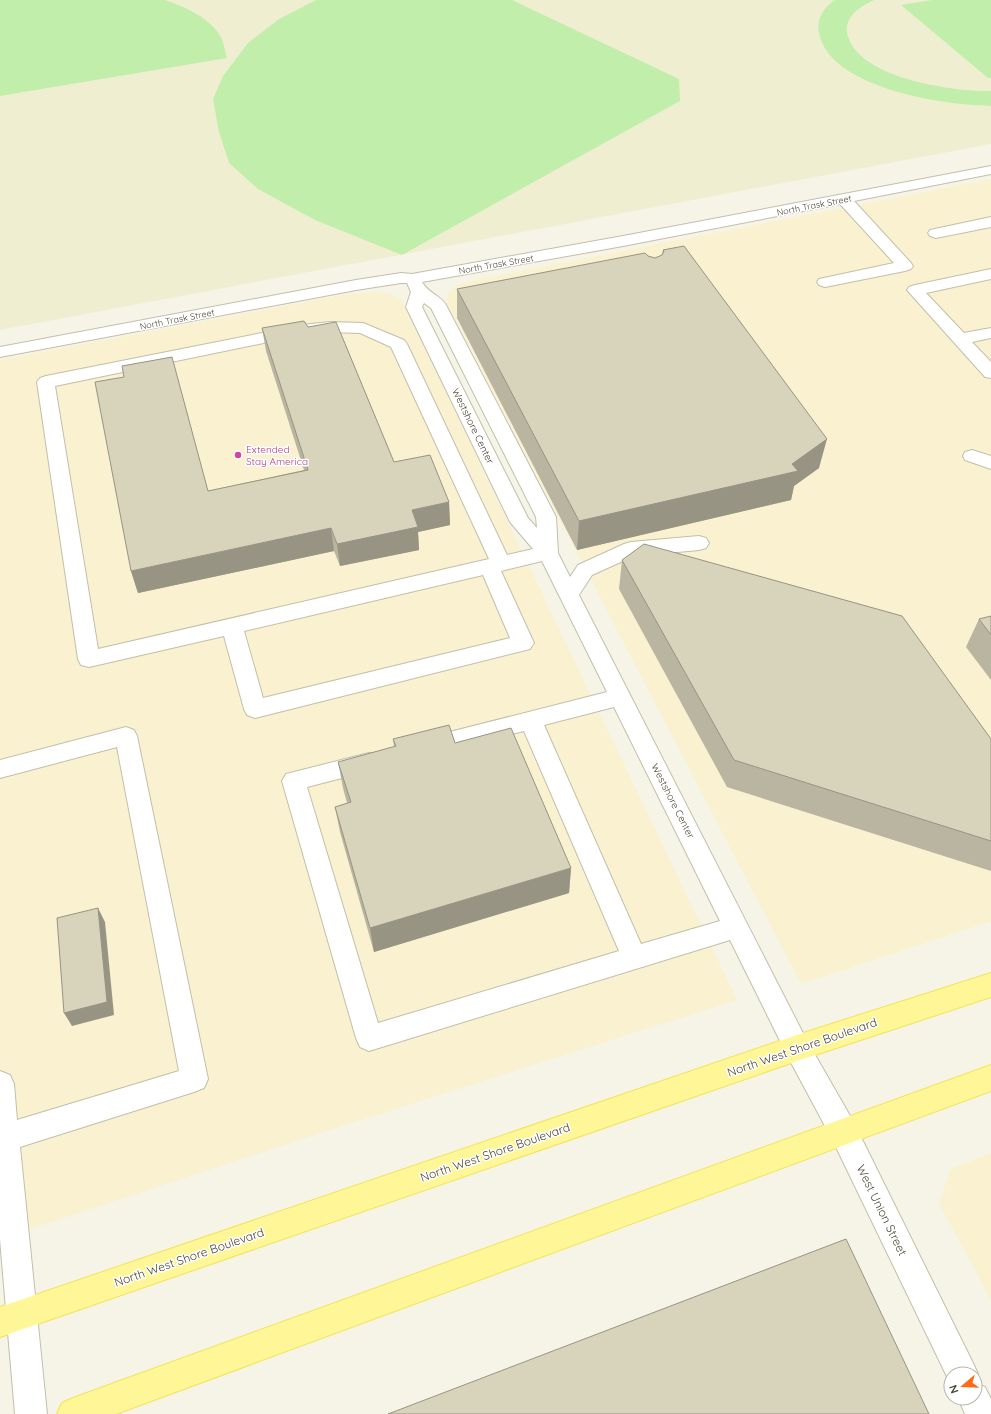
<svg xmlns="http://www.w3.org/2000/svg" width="991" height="1414" font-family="Quicksand,sans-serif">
  <rect width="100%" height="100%" fill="#f5f4e7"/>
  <!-- commercial -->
  <g fill="#f9f1d0">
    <polygon points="991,179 991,921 801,984 446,301 448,294 456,286 470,281"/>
    <polygon points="377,292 390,294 401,299 737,1000 311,1136 0,1239 0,360 342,295"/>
    <polygon points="991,1153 991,1300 939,1203 951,1169"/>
  </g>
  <!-- education -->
  <polygon fill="#f0eed0" points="0,0 991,0 991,144 0,330"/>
  <!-- green -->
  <g fill="#c2eeac">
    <path d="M0 0H165C187 8 209 17 221 37 224 43 225 52 227 58L0 96Z"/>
    <polygon points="316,0 512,0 679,79 680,101 402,255 315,220 258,189 229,163 219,132 213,99 223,76 248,43 279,19"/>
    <path d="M835 0H874C861 6 845 16 847 32 854 78 954 92 991 91V106C945 105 830 89 819 33 816 19 824 7 835 0Z"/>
    <polygon points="932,0 991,0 991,78 988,78 901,5"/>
  </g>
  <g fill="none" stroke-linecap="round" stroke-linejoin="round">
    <defs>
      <g id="minor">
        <path d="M991 166V174L854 201 911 263 913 266 911 269 905 271 825 287 819 285 817 282 819 279 894 263 840 204 623 246 422 282C428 293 440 295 446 305L556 517 558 553 570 577 578 565 624 544 631 542 699 536 706 538 709 543 706 548 699 550 634 556 592 575 579 595 806 1039 853 1121 973 1363 978 1374 975 1380V1374H951V1385L833 1141 788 1057 730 940 369 1051 360 1047 356 1038 282 781 286 774 369 753 377 755 380 762 377 769 307 787 378 1023 619 951 524 731 426 756 418 753 415 747 418 741 426 738 607 692 542 561 501 571 534 643 530 649 255 718 247 715 244 709 224 636 89 667 81 665 78 659 37 382 40 378 46 376 302 325 330 322 363 323 404 340 407 344 507 555 533 549 510 522 406 307 411 292 407 283H401L356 290 0 357V347L356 280 401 273 412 274 623 236ZM424 303 431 308 536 517 537 528 528 518 422 307ZM330 332 360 333 391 347 489 559 98 649 55 386 302 335ZM483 575 510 638 263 698 244 631ZM614 707 720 921 641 944 544 725Z"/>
        <polygon points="991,217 991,227 936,238 930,236 928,233 930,230"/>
        <polygon points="991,269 991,279 926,293 964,333 991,328 991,338 972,342 991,362 991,378 985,377 907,290 909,287 915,285"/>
        <polygon points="972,450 991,456 991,469 965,460 963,456 965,452"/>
        <polygon points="126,727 134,730 137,736 208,1079 204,1088 194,1092 20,1147 47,1414 15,1414 0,1239 0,1071 10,1075 14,1084 17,1120 179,1071 117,747 0,778 0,760"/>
        <polygon points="975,1383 985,1387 991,1399 991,1414 965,1414 958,1398 975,1398"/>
      </g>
      <g id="major">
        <polygon points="991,973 991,997 797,1061 0,1337 0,1307 797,1035"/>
        <polygon points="991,1065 991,1091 116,1414 57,1414 62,1403 73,1398"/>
      </g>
    </defs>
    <!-- minor casing -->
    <use href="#minor" stroke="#c2bfa9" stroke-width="2"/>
    <!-- major casing -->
    <use href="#major" stroke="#f1e459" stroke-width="2"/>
    <!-- minor -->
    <use href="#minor" fill="#fff" fill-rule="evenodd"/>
    <!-- major -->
    <use href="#major" fill="#fff797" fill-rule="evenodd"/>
  </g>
  <!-- wall -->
  <g fill="#bab5a1">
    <polygon points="663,250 819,468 794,486 791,500 577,550 457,318 457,289 648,256 655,258 662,255 662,254"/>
    <polygon points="262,328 394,462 449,502 450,525 418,532 419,550 340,566 334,551 138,593 131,571 124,377 208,491 304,470 266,351"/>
    <polygon points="622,560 991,739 991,871 727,787 619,589"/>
    <polygon points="991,616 991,680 966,647 979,619"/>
    <polygon points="393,739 455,743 571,868 569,893 374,952 340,832 335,807 347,803 343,788 338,762 394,747"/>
  </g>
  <!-- shaded-wall -->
  <g fill="#979483">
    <polygon points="827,439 819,468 794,486 791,500 577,550 579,521"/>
    <polygon points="449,502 450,525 418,532 419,550 340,566 337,544 412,510"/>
    <polygon points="331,528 334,551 138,593 131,571"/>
    <polygon points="571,868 569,893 374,952 370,928"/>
    <polygon points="98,908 105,922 114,1015 72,1026 64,1013"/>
  </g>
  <!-- building -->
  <g fill="#d8d3bb" stroke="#979483">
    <polygon points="684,246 827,439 792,464 798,471 579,521 457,289 645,253 648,256 655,258 662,255 664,251 663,250"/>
    <polygon points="304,321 308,327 336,322 394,462 430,455 449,502 412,510 418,527 337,544 331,528 131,571 95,382 124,377 122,366 172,357 208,491 308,470 262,328"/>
    <polygon points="644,544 902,616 991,739 991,841 734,760 622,560"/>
    <polygon points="991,616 991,635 979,619"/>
    <polygon points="449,725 455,743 511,728 571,868 370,928 335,807 351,802 338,762 396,746 393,739"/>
    <polygon points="98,908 107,1002 64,1013 57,918"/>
    <polygon points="846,1239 929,1414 388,1414"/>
  </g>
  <!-- markers -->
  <circle fill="#d1479c" stroke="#fff" stroke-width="1.5" cx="238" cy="455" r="4"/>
  <g text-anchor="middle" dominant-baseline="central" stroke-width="3" stroke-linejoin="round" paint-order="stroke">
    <!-- far-street labels -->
    <g font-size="9" fill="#4a4635" stroke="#fff">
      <text transform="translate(814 205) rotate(-11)">North Trask Street</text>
      <text transform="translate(496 264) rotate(-10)">North Trask Street</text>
      <text transform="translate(177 319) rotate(-11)">North Trask Street</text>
    </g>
    <!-- street labels -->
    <g font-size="10" fill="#4a4635" stroke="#fff">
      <text transform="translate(473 426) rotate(64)">Westshore Center</text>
      <text transform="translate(673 801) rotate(63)">Westshore Center</text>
    </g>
    <!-- hotel labels -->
    <g font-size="10" fill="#b23c85" stroke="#fff" text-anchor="start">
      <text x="246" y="449">Extended<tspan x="246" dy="12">Stay America</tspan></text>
    </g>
    <!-- near-street labels -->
    <g font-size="12" fill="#4a4635" stroke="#fff">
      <text transform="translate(802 1047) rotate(-19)">North West Shore Boulevard</text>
      <text transform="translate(495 1152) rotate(-19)">North West Shore Boulevard</text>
      <text transform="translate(882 1210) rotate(64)">West Union Street</text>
      <text transform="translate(189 1257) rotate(-19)">North West Shore Boulevard</text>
    </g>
  </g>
  <!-- north arrow -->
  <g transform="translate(963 1386) rotate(251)"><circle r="19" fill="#ffffff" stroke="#b7b5ae"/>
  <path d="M0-3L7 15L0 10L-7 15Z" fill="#ff6a15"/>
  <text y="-6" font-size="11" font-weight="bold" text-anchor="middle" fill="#4a4635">N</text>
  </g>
</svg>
